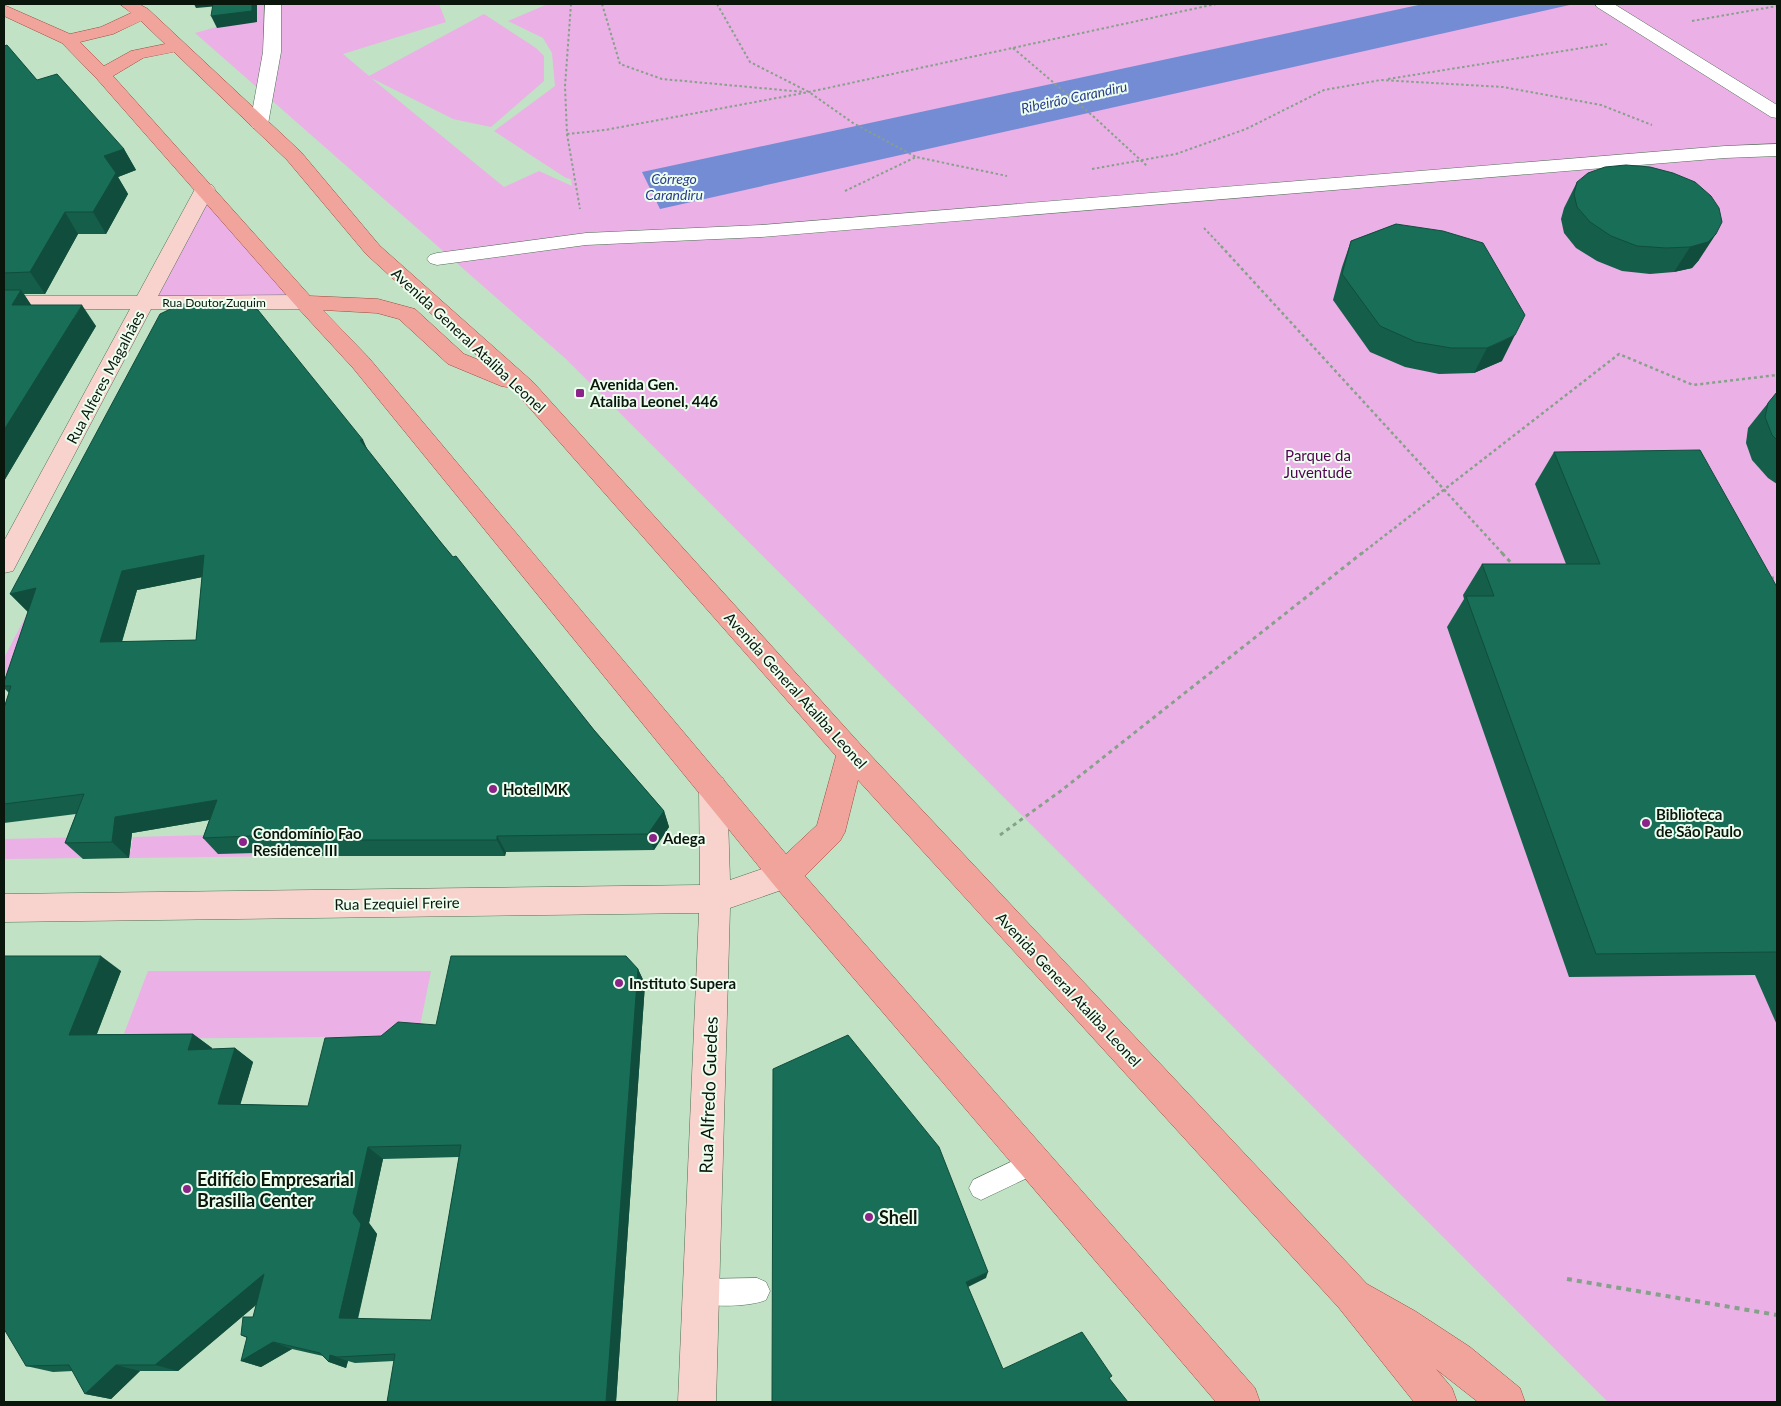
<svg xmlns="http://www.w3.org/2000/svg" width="1781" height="1406" font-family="Lato,sans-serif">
  <rect width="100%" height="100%" fill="#c1e2c5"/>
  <!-- green -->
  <g fill="#ebb0e6">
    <polygon points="253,4 439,4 446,22 343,54 369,76 484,14 536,48 544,56 544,81 491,127 453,119 371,78 504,187 539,171 572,186 571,179 566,178 494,131 555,86 552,53 543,38 508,21 548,4 1777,4 1777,1402 1608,1402 566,359 195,33 256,16"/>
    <polygon points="206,199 289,297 155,298"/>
    <polygon points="45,609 4,694 4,658 28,612"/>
    <polygon points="290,833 290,856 129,858 133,837"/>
    <polygon points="90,837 84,858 4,859 4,839"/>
    <polygon points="148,971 431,971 418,1036 122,1039"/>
  </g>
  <!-- water -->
  <polygon fill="#748cd3" points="1423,4 1574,4 660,209 642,172"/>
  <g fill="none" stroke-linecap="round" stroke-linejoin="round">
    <defs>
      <g id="lane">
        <polygon points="1034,1151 1042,1155 1046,1163 1042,1171 981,1200 973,1196 969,1188 973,1180"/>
        <path d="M757 1278 766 1282 770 1291 766 1300C750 1307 708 1308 692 1301L688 1292 692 1283 701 1279Z"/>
      </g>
      <g id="street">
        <polygon points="265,4 281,4 281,52 268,124 265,128 259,129 253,128 250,124 263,52"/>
        <polygon points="1595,4 1614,4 1777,105 1777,118 1771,117 1597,7"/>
        <polygon points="1777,144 1777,156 1725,158 761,237 586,245 437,265 430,263 427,259 430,255 437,253 586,233 761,225 1725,146"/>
      </g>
      <g id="secondary">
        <polygon points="205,183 212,185 215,189 158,296 304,295 311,297 315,302 311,307 304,309 151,309 13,571 4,573 4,541 130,309 4,310 4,296 137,296 195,189 198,185"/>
        <polygon points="713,775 723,778 727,787 730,880 785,861 796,865 800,875 796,885 730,908 716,1402 678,1402 699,913 4,922 4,894 700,885 699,787 703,778"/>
      </g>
      <path id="primary" d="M120 4H139L148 9 301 152 380 246 533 382 861 745 1367 1284 1415 1311 1470 1347 1520 1388 1525 1402H1478L1436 1369 1452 1388 1457 1402H1414L1339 1308 858 780 845 832 840 841 805 876 1255 1388 1260 1402H1216L774 885 353 368 297 307 97 79 62 43 4 16V5L70 34 101 27 131 13ZM141 21 165 44 131 51 104 66 80 42 113 34ZM174 52 287 160 366 254 484 362 464 354 415 309 378 299 310 296 113 76 143 58ZM323 310 377 313 399 319 448 364 501 386 512 388 836 756 817 825 786 854 369 358Z"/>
    </defs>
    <!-- lane casing -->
    <use href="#lane" stroke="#506e55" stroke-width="1"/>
    <!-- street casing -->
    <use href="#street" stroke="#506e55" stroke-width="1"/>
    <!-- secondary casing -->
    <use href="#secondary" stroke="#506e55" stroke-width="1"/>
    <!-- primary casing -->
    <use href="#primary" stroke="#9a4b3d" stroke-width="1"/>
    <!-- path-far3 -->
    <g stroke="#86a18a" stroke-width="2" stroke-dasharray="2.5 2.5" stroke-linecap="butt">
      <polyline points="571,4 565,86 567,134 580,209"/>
      <polyline points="602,4 620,64 662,79 804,92"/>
      <polyline points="717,4 750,62 809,92 853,123 916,157"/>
      <polyline points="1692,21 1777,6"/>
      <polyline points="1013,48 1094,117 1147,166"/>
      <polyline points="1388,79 1607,44"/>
      <polyline points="567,134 605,130 809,92 1216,4"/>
      <polyline points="1092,169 1176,154 1246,129 1324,90 1381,80 1503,87 1601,105 1652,125"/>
      <polyline points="845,191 916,157 1007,176"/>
      <polyline points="1204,228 1222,247"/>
    </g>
    <!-- path-far2 -->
    <g stroke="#86a18a" stroke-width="2.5" stroke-dasharray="3 3" stroke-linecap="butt">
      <polyline points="1221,246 1503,554"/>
      <polyline points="1361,554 1619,354 1693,385 1777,375"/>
    </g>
    <!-- path-far1 -->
    <g stroke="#86a18a" stroke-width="3" stroke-dasharray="4 4" stroke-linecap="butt">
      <polyline points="1502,553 1514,566"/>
      <polyline points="1770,578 1777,578"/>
      <polyline points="1000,835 1062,790 1362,553"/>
    </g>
    <!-- path -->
    <polyline stroke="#86a18a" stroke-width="4" stroke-dasharray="5 5" stroke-linecap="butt" points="1567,1279 1777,1315"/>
    <!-- lane -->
    <use href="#lane" fill="#fff" fill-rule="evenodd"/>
    <!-- street -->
    <use href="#street" fill="#fff" fill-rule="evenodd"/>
    <!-- secondary -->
    <use href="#secondary" fill="#f8d2cd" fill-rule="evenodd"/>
    <!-- primary -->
    <use href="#primary" fill="#f1a49b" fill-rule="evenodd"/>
  </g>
  <!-- wall -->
  <g fill="#155f4a" fill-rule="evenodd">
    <polygon points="4,46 37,80 124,149 136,170 118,177 128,194 106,234 78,234 45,294 24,294 31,305 96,326 4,481"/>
    <polygon points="1650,167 1699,260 1692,268 1674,272 1650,274 1622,271 1597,261 1576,248 1564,233 1561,219 1564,208 1577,182"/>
    <polygon points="1396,224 1502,361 1474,373 1439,374 1405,367 1370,352 1333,300 1342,267 1351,241"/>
    <polygon points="1777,392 1777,484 1768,478 1752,460 1746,443 1748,428 1768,403"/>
    <path d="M363 440 368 451 439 540 594 730 664 811 669 827 654 850 506 852 505 856H290L286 852 218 854 203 838 209 820 132 833 129 858 83 859 65 843 76 814 4 823V708L9 693 4 688V682L28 612 10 594ZM202 577 196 640 122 642 137 590Z"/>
    <polygon points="1554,452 1777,587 1777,1025 1755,975 1569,977 1447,627 1464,599 1463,595 1482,564 1566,564 1535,484"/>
    <path d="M4 956 121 971 97 1034H193L212 1048V1049L235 1048 253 1062 240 1104 308 1106 381 1036 436 1025 638 969 645 984 616 1402H387L394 1361 355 1363 348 1361 346 1368 329 1362 323 1356 292 1349 261 1367 241 1361 247 1338 241 1335 253 1317 256 1305 178 1371H140L111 1399 85 1394 73 1371 53 1372 26 1366ZM459 1157 431 1320 358 1319 377 1234 369 1223 383 1159Z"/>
  </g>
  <!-- shaded-wall -->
  <g fill="#114d3c">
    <polygon points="194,4 218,4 219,6 196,8"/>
    <polygon points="252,4 257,4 257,22 217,28 211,16"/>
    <polygon points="124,149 136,170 118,177 128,194 106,234 93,212 104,156"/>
    <polygon points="65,212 78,234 45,294 30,272"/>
    <polygon points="1716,234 1699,260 1692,268 1674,272 1690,247"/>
    <polygon points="21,290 36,312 12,305"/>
    <polygon points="82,305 96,326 4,481 4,430"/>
    <polygon points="1515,335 1502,361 1474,373 1487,348"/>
    <polygon points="360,440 363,440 372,460"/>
    <polygon points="204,555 218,574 137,590 116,661 100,642 122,571"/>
    <polygon points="36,588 28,612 10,594"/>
    <polygon points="217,800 232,816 132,833 129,858 112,842 115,817"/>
    <polygon points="664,811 669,827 654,850 648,834"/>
    <polygon points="497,836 506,852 505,856 497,840"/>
    <polygon points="101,956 121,971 91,1049 69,1035"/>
    <polygon points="638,969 645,984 616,1402 606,1402"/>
    <polygon points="193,1034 212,1048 208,1063 188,1050"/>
    <polygon points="235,1048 253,1062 237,1116 218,1104"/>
    <polygon points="368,1147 383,1159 369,1223 377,1234 356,1325 339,1318 353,1213"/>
    <polygon points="988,1272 986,1278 964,1289 966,1282"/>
    <polygon points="264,1274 283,1282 178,1371 155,1365"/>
    <polygon points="273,1342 292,1349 261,1367 241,1361"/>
    <polygon points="330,1355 348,1361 346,1368 329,1362"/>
    <polygon points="116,1365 140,1371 111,1399 85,1394"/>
  </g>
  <!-- building -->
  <g fill="#186e56" stroke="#114d3c" fill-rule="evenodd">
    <polygon points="213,4 252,4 252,11 211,16"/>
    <polygon points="7,45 37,80 57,74 124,149 104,156 116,173 93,212 65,212 30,272 4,273 4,46"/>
    <polygon points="1626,165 1650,167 1673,173 1695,182 1711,196 1719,208 1722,222 1716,234 1708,242 1690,247 1666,248 1637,246 1611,236 1590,222 1577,207 1574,194 1577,182 1588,173 1605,167"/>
    <polygon points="1396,224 1443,231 1483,243 1525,315 1515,335 1487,348 1451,348 1416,342 1380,326 1342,274 1351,241"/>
    <polygon points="4,290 21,290 12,305 82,305 4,430"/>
    <path d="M181 304H241L258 310 363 440H360L439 540 453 557 456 556 594 730 664 811 648 834 497 836V840H276V835L203 838 217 800 115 817 112 842 65 843 84 794 4 804V708L11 686H4V682L36 588 10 594 160 314ZM204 555 196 640 100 642 122 571Z"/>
    <polygon points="1777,392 1777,440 1772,435 1765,417 1768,403"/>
    <polygon points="1700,450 1777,587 1777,952 1596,954 1466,596 1494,596 1482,564 1600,564 1554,452"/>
    <path d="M4 956H101L69 1035 193 1034 188 1050 235 1048 218 1104 308 1106 325 1038 381 1036 398 1022 436 1025 451 956H626L638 969 606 1402H387L395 1354 337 1357 330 1355 329 1362 320 1353 273 1342 241 1361 247 1337 241 1335 243 1317H253L264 1274 155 1365H116L85 1394 69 1365 26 1366 4 1329ZM461 1145 431 1320 339 1318 361 1224 353 1213 368 1147Z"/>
    <polygon points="848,1035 939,1147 988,1272 966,1282 1003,1369 1082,1332 1112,1376 1109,1378 1128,1402 772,1402 773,1069"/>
  </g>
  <!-- markers -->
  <g fill="#8b2389" stroke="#edfeef" stroke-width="2">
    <rect x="575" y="388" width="10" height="10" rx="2.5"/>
    <circle cx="493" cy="789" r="5"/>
    <circle cx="1646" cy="823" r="5"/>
    <circle cx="653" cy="838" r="5"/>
    <circle cx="243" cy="842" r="5"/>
    <circle cx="619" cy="983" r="5"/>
    <circle cx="187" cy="1189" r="5"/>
    <circle cx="869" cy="1217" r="5"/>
  </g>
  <g text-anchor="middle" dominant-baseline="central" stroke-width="4" stroke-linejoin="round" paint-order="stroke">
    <!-- far-street labels -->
    <g font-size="12" fill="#0a160c" stroke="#edfeef">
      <text x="214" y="302">Rua Doutor Zuquim</text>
    </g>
    <!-- far-water labels -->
    <g font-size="14" font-style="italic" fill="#293c90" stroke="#edfeef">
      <text transform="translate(1074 97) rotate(-12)">Ribeirão Carandiru</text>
      <text x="674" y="178">Córrego<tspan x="674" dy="16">Carandiru</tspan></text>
    </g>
    <!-- street labels -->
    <g font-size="15" fill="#0a160c" stroke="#edfeef">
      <text transform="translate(469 340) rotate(43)">Avenida General Ataliba Leonel</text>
      <text transform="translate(105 377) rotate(-62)">Rua Alferes Magalhães</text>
      <text transform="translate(796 690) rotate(48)">Avenida General Ataliba Leonel</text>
      <text transform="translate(397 903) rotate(-1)">Rua Ezequiel Freire</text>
      <text transform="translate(1069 989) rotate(47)">Avenida General Ataliba Leonel</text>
    </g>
    <!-- poi labels -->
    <g font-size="15" font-weight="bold" fill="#0a160c" stroke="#edfeef" text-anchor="start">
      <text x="590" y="384">Avenida Gen.<tspan x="590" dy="17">Ataliba Leonel, 446</tspan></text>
      <text x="503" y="789">Hotel MK</text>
      <text x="1656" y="814">Biblioteca<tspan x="1656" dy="17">de São Paulo</tspan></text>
      <text x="253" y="833">Condomínio Fao<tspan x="253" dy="17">Residence III</tspan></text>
      <text x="663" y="838">Adega</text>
      <text x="629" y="983">Instituto Supera</text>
    </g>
    <!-- park labels -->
    <g font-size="15" fill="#530252" stroke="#edfeef">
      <text x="1318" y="455">Parque da<tspan x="1318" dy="17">Juventude</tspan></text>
    </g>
    <!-- near-street labels -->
    <g font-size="18" fill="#0a160c" stroke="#edfeef">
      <text transform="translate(708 1095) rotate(-88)">Rua Alfredo Guedes</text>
    </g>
    <!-- near-poi labels -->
    <g font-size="18" font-weight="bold" fill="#0a160c" stroke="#edfeef" text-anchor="start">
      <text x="197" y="1179">Edifício Empresarial<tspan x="197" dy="21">Brasilia Center</tspan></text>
      <text x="879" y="1217">Shell</text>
    </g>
  </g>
  <!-- border -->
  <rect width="1781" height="1406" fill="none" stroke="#0a160c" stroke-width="10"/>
</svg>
